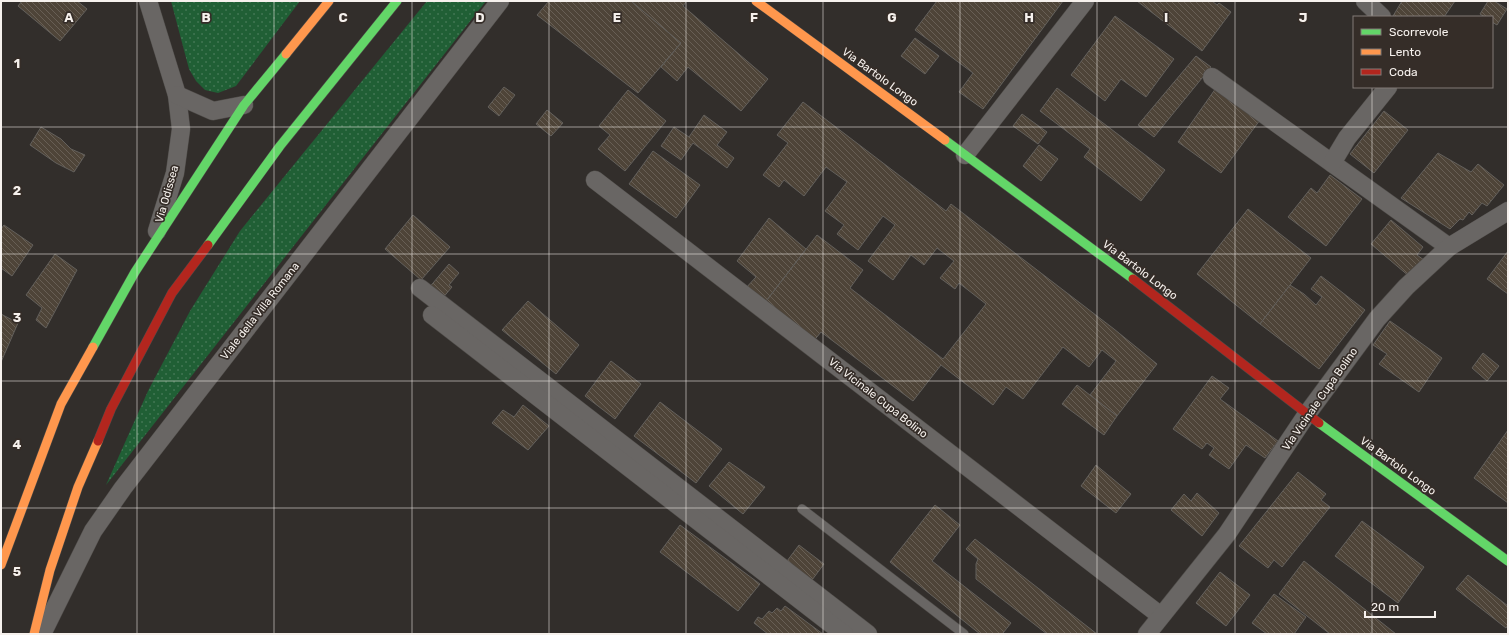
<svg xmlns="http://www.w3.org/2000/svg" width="1509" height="635" font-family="Rubik,sans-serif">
  <defs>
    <pattern id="grass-dots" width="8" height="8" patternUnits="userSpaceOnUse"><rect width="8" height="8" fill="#205f35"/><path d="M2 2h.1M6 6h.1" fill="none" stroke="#417653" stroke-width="1.8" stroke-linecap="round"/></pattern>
    <pattern id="building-back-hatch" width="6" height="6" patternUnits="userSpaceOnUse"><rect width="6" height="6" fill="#4e4438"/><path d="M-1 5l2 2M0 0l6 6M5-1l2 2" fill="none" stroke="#685f55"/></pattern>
  </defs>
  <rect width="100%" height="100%" fill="#322e2b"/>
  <!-- grass -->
  <g fill="url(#grass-dots)">
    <polygon points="171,1 300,1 236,86 218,93 205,90 196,81 189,69"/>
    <polygon points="427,1 486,1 106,485 148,391 190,311 240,231"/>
  </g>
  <!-- building -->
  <g fill="url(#building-back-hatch)" stroke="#63605c">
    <polygon points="22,1 77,1 87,9 60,41 18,6"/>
    <polygon points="549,1 631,1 681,43 638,93 537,15"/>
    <polygon points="631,1 685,1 686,2 683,6 768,79 741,111 688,67 677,81 661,67 681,43"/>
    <polygon points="937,1 1063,1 983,109 959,92 973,73 915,30"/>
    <polygon points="1137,1 1212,1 1217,5 1219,3 1231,12 1202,51"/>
    <polygon points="1402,1 1455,1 1444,17 1395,17 1393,16"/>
    <polygon points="1488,1 1494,1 1507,9 1497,25 1492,22 1492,17 1485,17 1480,14"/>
    <polygon points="1115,16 1174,59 1146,97 1121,79 1105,101 1071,75"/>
    <polygon points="915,38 939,56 925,74 901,56"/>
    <polygon points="1196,56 1211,67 1154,137 1138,125"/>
    <polygon points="504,87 515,95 499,116 488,107"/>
    <polygon points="1057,88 1165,170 1141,201 1084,157 1090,149 1040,111"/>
    <polygon points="1216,88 1260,120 1221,173 1178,142"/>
    <polygon points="628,90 666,121 625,171 598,149 610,135 599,126"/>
    <polygon points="803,102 946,211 951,204 1114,329 1157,364 1117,416 1090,395 1116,361 1102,350 1089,367 1063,347 1023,399 1006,387 993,405 941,365 913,401 821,332 812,343 763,305 817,235 863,270 850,288 943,359 986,304 959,283 955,289 940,278 954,261 937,248 924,265 911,255 893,280 868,261 895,225 883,216 858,250 837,234 844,225 825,211 847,182 826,167 804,196 784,180 779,187 763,175 788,143 777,135"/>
    <polygon points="547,110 563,123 551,136 536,124"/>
    <polygon points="1384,111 1408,130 1374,173 1350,154"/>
    <polygon points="1022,114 1047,132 1038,144 1013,126"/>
    <polygon points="704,115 727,132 717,145 734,158 727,168 693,143 681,160 661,146 674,127 689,137"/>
    <polygon points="41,127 61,139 71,149 85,155 74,172 56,163 30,145"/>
    <polygon points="1039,145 1058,159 1041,181 1023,166"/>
    <polygon points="653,151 700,185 676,218 629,184"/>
    <polygon points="1438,153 1471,172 1478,164 1504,185 1487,206 1482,203 1472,215 1469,212 1463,220 1460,219 1450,229 1401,198"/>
    <polygon points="1330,175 1362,199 1326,246 1288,217 1311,188 1317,193"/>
    <polygon points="1248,209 1311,258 1260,324 1197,274"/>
    <polygon points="413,215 450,247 421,280 385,249"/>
    <polygon points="769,218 806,249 763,305 744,290 756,277 737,261"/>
    <polygon points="1391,220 1423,247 1417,255 1424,260 1410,277 1371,244"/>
    <polygon points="4,225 33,245 12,276 1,268 1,229"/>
    <polygon points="1508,251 1508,294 1487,279"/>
    <polygon points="55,254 77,270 46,328 36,320 42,308 26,295"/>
    <polygon points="449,264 459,273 449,285 452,287 441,300 428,289"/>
    <polygon points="1321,276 1365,310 1319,369 1260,324 1290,285 1304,294 1316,305 1322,297 1311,289"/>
    <polygon points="528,301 579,345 556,374 502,330"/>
    <polygon points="1,314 18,323 1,362"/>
    <polygon points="1390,321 1442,358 1419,392 1379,364 1387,354 1373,345"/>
    <polygon points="1483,353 1499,366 1487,381 1472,368"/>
    <polygon points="611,361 641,384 615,419 585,396"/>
    <polygon points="1212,376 1229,388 1220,399 1278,441 1265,458 1246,445 1229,469 1209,455 1214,448 1207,443 1202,449 1173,429"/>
    <polygon points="1077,385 1117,416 1104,435 1062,404"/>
    <polygon points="660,402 722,449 696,483 634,436"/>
    <polygon points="523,405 549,426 528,450 492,423 503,410 514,417"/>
    <polygon points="1508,430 1508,503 1474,478"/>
    <polygon points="729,462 765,487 743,514 709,486"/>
    <polygon points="1096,465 1131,494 1116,513 1081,486"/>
    <polygon points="1298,472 1326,494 1321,500 1330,507 1282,567 1274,560 1268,568 1239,546"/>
    <polygon points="1197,493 1219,513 1202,536 1171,510 1184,494 1191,501"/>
    <polygon points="935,505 960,525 932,561 1011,623 1003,633 1004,634 980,634 890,562"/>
    <polygon points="1362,521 1424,567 1398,603 1335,556"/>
    <polygon points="680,525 760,584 738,611 660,552"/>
    <polygon points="975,539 1097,634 1047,634 976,579 976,564 978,559 966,549"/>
    <polygon points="799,545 824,564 812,580 787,561"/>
    <polygon points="1304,561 1396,634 1330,634 1279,594"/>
    <polygon points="1220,572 1250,595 1226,626 1196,603"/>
    <polygon points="1468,575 1508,606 1508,625 1506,628 1456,589"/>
    <polygon points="1274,594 1306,617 1294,634 1267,634 1252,623"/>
    <polygon points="785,606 823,634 768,634 754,623 758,617 762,619 769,611 772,613 777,608 781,611"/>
  </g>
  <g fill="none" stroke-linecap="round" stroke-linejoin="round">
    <defs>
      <polyline id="lane" points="802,509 964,634"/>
      <g id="street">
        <polyline points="148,1 177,95 181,129 175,173 157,231"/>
        <polyline points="1365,1 1382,17"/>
        <polyline points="1212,77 1449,247"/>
        <polyline points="177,95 213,111 244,105"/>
        <polyline points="965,155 1085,1"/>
        <polyline points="1332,163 1347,138 1388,87"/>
        <polyline points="595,180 1161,616"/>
        <polyline points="420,288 868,634"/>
        <polyline points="432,315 844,634"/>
        <polyline points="42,634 93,531 123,488 500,1"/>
        <polyline points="1147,634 1227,534 1307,414 1377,319 1406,287 1449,247 1508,211"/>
      </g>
      <g id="fast">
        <polyline points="945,140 1133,279"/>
        <polyline points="208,245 280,146 397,1"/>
        <polyline points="93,347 135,272 244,105 286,54"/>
        <polyline points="1319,423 1508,561"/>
      </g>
      <g id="slow">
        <polyline points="756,1 945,140"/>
        <polyline points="286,54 329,1"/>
        <polyline points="1,565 61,404 93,347"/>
        <polyline points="34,634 50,570 78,487 98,441"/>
      </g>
      <g id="jam">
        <polyline points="1133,279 1319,423"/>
        <polyline points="98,441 111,409 172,293 208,245"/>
      </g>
    </defs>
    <!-- lane casing -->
    <use href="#lane" stroke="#4e4b48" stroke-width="10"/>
    <!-- street casing -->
    <use href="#street" stroke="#4e4b48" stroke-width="19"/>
    <!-- fast casing -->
    <use href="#fast" stroke="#4e4b48" stroke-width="10"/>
    <!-- slow casing -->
    <use href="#slow" stroke="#4e4b48" stroke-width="10"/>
    <!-- jam casing -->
    <use href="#jam" stroke="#4e4b48" stroke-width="10"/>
    <!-- lane -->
    <use href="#lane" stroke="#696664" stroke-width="9"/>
    <!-- street -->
    <use href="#street" stroke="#696664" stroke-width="18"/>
    <!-- fast -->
    <use href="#fast" stroke="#63d668" stroke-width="9"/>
    <!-- slow -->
    <use href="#slow" stroke="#ff974d" stroke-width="9"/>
    <!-- jam -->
    <use href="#jam" stroke="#b3261e" stroke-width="9"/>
  </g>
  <!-- grid -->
  <path fill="none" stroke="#f6f1ed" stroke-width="1" stroke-opacity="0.55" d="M137 1V634M274 1V634M412 1V634M549 1V634M686 1V634M823 1V634M960 1V634M1097 1V634M1235 1V634M1372 1V17M1372 87V634M1 127H1508M1 254H1508M1 381H1508M1 508H1508"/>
  <g text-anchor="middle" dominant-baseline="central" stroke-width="3.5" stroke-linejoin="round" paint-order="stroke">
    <!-- street labels -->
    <g font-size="11" fill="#f6f1ed" stroke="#352d28">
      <text transform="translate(880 77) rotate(36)">Via Bartolo Longo</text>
      <text transform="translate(167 194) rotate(-74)">Via Odissea</text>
      <text transform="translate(1140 270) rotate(37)">Via Bartolo Longo</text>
      <text transform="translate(260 311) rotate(-52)">Viale della Villa Romana</text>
      <text transform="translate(878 398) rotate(38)">Via Vicinale Cupa Bolino</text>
      <text transform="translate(1320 399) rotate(-55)">Via Vicinale Cupa Bolino</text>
      <text transform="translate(1398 466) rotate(36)">Via Bartolo Longo</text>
    </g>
  </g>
  <g font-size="13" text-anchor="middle" font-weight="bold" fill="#f6f1ed" stroke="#352d28" stroke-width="3.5" stroke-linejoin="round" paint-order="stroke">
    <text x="69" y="22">A</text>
    <text x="206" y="22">B</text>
    <text x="343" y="22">C</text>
    <text x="480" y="22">D</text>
    <text x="617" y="22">E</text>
    <text x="754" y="22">F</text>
    <text x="892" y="22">G</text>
    <text x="1029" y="22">H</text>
    <text x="1166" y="22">I</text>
    <text x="1303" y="22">J</text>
    <text x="17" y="68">1</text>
    <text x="17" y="195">2</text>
    <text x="17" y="322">3</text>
    <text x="17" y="449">4</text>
    <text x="17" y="576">5</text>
  </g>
  <!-- border -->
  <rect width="1509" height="635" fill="none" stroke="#f6f1ed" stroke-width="4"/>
  <!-- legend -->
  <rect x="1353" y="16" width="140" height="72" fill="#352d28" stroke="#827b77"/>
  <rect x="1361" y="29" width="20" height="6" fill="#63d668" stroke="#827b77"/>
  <text x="1389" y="36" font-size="12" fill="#f6f1ed">Scorrevole</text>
  <rect x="1361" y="49" width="20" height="6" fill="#ff974d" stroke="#827b77"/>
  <text x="1389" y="56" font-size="12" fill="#f6f1ed">Lento</text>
  <rect x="1361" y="69" width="20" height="6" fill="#b3261e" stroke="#827b77"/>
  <text x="1389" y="76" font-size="12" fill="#f6f1ed">Coda</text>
  <!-- scale -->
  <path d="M1365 611v6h70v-6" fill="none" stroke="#f6f1ed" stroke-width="2"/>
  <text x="1371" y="611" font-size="12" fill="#f6f1ed" stroke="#352d28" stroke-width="3" paint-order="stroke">20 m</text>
</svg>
